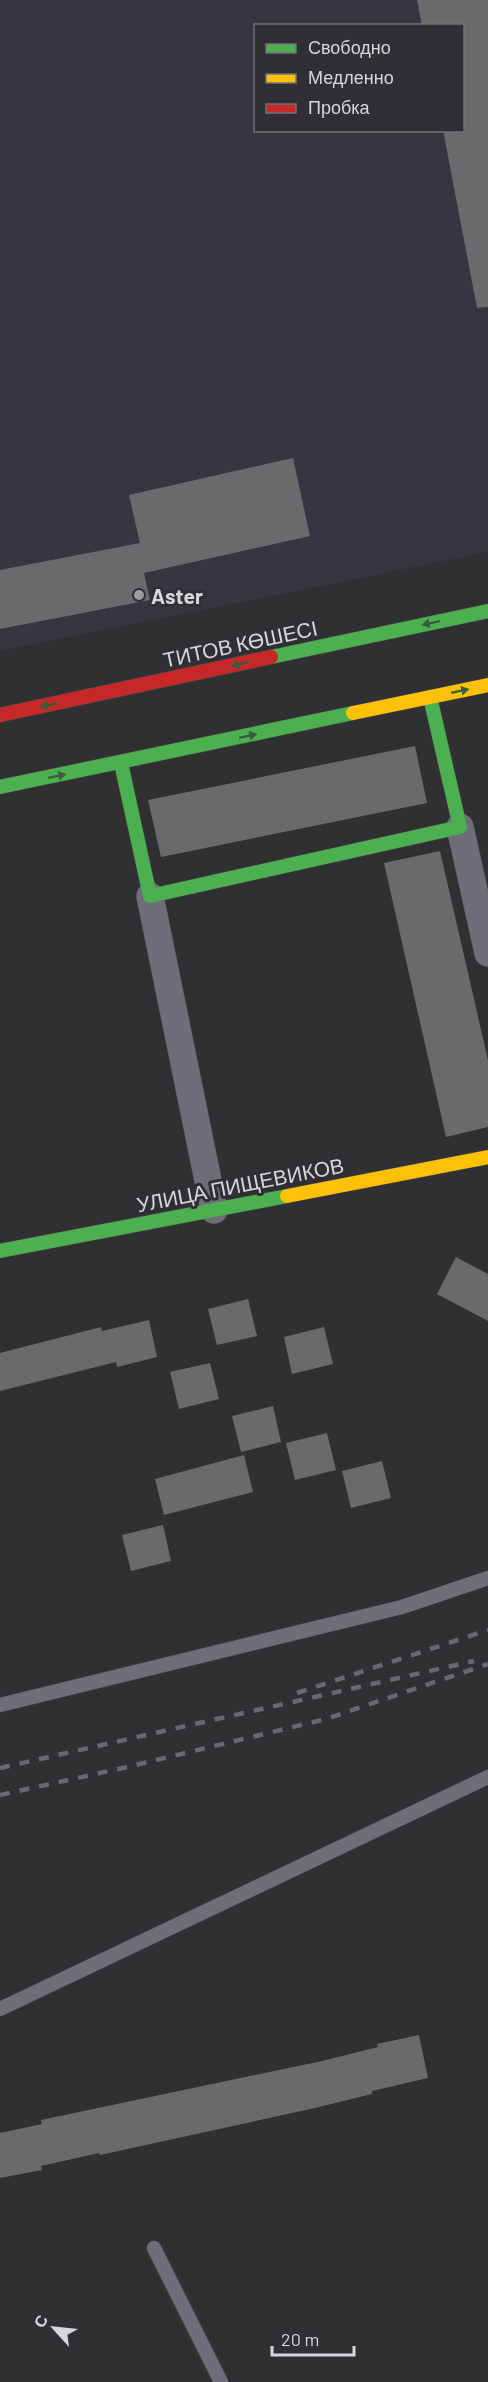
<svg xmlns="http://www.w3.org/2000/svg" width="488" height="2382" font-family="Barlow,sans-serif">
  <rect width="100%" height="100%" fill="#303033"/>
  <!-- built -->
  <path fill="#363540" fill-rule="evenodd" d="M0 0H488V552L0 651ZM255 26H462V130H255Z"/>
  <!-- building -->
  <g fill="#6a6a6d">
    <polygon points="417,0 488,0 488,307 477,308 443,130 462,130 462,26 422,26"/>
    <polygon points="293,458 310,536 144,573 150,600 0,629 0,570 140,543 129,495"/>
    <polygon points="415,746 427,803 161,857 148,800"/>
    <polygon points="440,851 488,1060 488,1127 446,1137 384,863"/>
    <polygon points="456,1257 488,1274 488,1321 437,1294"/>
    <polygon points="248,1299 257,1336 217,1345 208,1309"/>
    <polygon points="149,1320 157,1357 117,1367 116,1362 0,1391 0,1353 101,1327 102,1331"/>
    <polygon points="324,1327 333,1364 292,1374 284,1337"/>
    <polygon points="210,1363 219,1399 179,1409 170,1372"/>
    <polygon points="273,1406 281,1442 241,1452 232,1416"/>
    <polygon points="327,1433 336,1470 295,1480 286,1443"/>
    <polygon points="244,1455 253,1492 164,1515 155,1479"/>
    <polygon points="382,1461 391,1498 351,1508 342,1471"/>
    <polygon points="163,1525 171,1561 131,1571 122,1535"/>
    <polygon points="419,2035 428,2078 372,2091 372,2094 315,2108 100,2155 99,2153 41,2166 42,2170 0,2178 0,2133 42,2124 41,2120 322,2061 378,2047 377,2044"/>
  </g>
  <g fill="none" stroke-linecap="round" stroke-linejoin="round">
    <defs>
      <g id="lane">
        <polyline points="0,1705 402,1607 488,1578"/>
        <polyline points="0,2009 488,1777"/>
        <polyline points="154,2248 221,2382"/>
      </g>
      <g id="street">
        <polyline points="460,827 488,953"/>
        <polyline points="150,896 214,1210"/>
      </g>
      <g id="fast">
        <polyline points="271,657 488,611"/>
        <polyline points="121,763 150,896 460,827 430,697"/>
        <polyline points="0,787 353,713"/>
        <polyline points="0,1251 287,1196"/>
      </g>
      <g id="slow">
        <polyline points="353,713 488,685"/>
        <polyline points="287,1196 488,1157"/>
      </g>
      <polyline id="jam" points="0,715 271,657"/>
    </defs>
    <!-- lane casing -->
    <use href="#lane" stroke="#4c4c4d" stroke-width="15"/>
    <!-- street casing -->
    <use href="#street" stroke="#4c4c4d" stroke-width="28"/>
    <!-- fast casing -->
    <use href="#fast" stroke="#4c4c4d" stroke-width="15"/>
    <!-- slow casing -->
    <use href="#slow" stroke="#4c4c4d" stroke-width="15"/>
    <!-- jam casing -->
    <use href="#jam" stroke="#4c4c4d" stroke-width="15"/>
    <!-- lane -->
    <use href="#lane" stroke="#6e6d78" stroke-width="14"/>
    <!-- street -->
    <use href="#street" stroke="#6e6d78" stroke-width="27"/>
    <!-- fast -->
    <use href="#fast" stroke="#4caf50" stroke-width="14"/>
    <!-- slow -->
    <use href="#slow" stroke="#ffc107" stroke-width="14"/>
    <!-- jam -->
    <use href="#jam" stroke="#c62828" stroke-width="14"/>
    <!-- rail -->
    <g stroke="#69686e" stroke-width="4.5" stroke-dasharray="10 10" stroke-linecap="butt">
      <polyline points="297,1693 488,1630"/>
      <polyline points="0,1768 474,1661"/>
      <polyline points="0,1795 123,1768 326,1719 488,1664"/>
    </g>
  </g>
  <!-- one-way arrows -->
  <defs><path id="oneway-solid" d="M-6-.8H1V-3.2L6.5 0L1 3.2V.8H-6Z" transform="scale(1.5)"/></defs>
  <g fill="#395c3e">
    <use href="#oneway-solid" transform="translate(431 623) rotate(168)"/>
    <use href="#oneway-solid" transform="translate(240 664) rotate(168)"/>
    <use href="#oneway-solid" transform="translate(460 691) rotate(-12)"/>
    <use href="#oneway-solid" transform="translate(49 705) rotate(168)"/>
    <use href="#oneway-solid" transform="translate(248 736) rotate(-12)"/>
    <use href="#oneway-solid" transform="translate(57 776) rotate(-12)"/>
  </g>
  <!-- markers -->
  <circle fill="#9d9da0" stroke="#2f2f34" stroke-width="2" cx="139" cy="595" r="6"/>
  <g text-anchor="middle" dominant-baseline="central" stroke-width="6" stroke-linejoin="round" paint-order="stroke">
    <!-- poi labels -->
    <g font-size="21" font-weight="bold" fill="#d7d7db" stroke="#2f2f34" text-anchor="start">
      <text x="151" y="595">Aster</text>
    </g>
    <!-- street labels -->
    <g font-size="21" fill="#d7d7db" stroke="#2f2f34">
      <text transform="translate(240 643) rotate(-12)">ТИТОВ КӨШЕСІ</text>
      <text transform="translate(240 1184) rotate(-11)">УЛИЦА ПИЩЕВИКОВ</text>
    </g>
  </g>
  <!-- legend -->
  <rect x="254" y="24" width="210" height="108" fill="#2f2f34" stroke="#727277" stroke-width="1.5"/>
  <rect x="266" y="44" width="30" height="9" fill="#4caf50" stroke="#727277" stroke-width="1.5"/>
  <text x="308" y="54" font-size="18" fill="#d7d7db">Свободно</text>
  <rect x="266" y="74" width="30" height="9" fill="#ffc107" stroke="#727277" stroke-width="1.5"/>
  <text x="308" y="84" font-size="18" fill="#d7d7db">Медленно</text>
  <rect x="266" y="104" width="30" height="9" fill="#c62828" stroke="#727277" stroke-width="1.5"/>
  <text x="308" y="114" font-size="18" fill="#d7d7db">Пробка</text>
  <!-- north arrow -->
  <g transform="translate(54 2328) rotate(297)" stroke="#2f2f34" stroke-width="4.5" paint-order="stroke">
  <path d="M0-4.5L10 22L0 15L-10 22Z" fill="#d7d7db"/>
  <text y="-9" font-size="16" font-weight="bold" text-anchor="middle" fill="#d7d7db">С</text>
  </g>
  <!-- scale -->
  <path d="M272 2346v9h82v-9" fill="none" stroke="#d7d7db" stroke-width="3"/>
  <text x="281" y="2346" font-size="18" fill="#d7d7db" stroke="#2f2f34" stroke-width="4.5" paint-order="stroke">20 m</text>
</svg>
